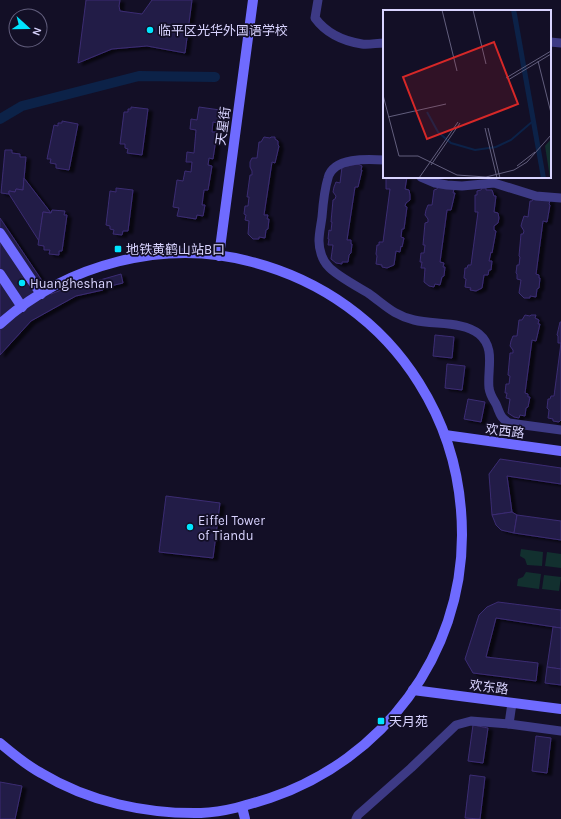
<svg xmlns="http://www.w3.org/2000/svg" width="561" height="819" font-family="Karla,'Noto Sans SC',sans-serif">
  <defs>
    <filter id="shadow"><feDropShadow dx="4.5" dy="2.5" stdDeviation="1" flood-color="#0009"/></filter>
  </defs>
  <rect width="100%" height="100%" fill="#130f26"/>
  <!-- green -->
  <g fill="#12302f">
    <polygon points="521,549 543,552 542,566 527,565 525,559 520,556"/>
    <polygon points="547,552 561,554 561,568 545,566"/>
    <polygon points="526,572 541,574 539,589 517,586 518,579 523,577"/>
    <polygon points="544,575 561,577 559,591 542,589"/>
  </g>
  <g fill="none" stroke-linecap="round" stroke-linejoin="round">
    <!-- canal -->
    <polyline stroke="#0c2248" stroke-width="10" points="0,119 22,106 139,76 215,77"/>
  </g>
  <!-- building -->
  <g fill="#241b47" stroke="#3b2d73" filter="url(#shadow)">
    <polygon points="86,0 120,0 119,6 120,11 142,14 152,0 192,0 185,53 147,46 112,49 78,63"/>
    <polygon points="131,107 148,109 142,155 127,153 128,149 125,148 125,144 120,144 124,112 128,112 128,109 131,109"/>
    <polygon points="199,107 220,110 218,123 213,122 212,132 217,132 213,159 209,158 208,165 212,166 208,190 204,190 202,205 205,205 203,216 197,215 196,219 177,216 179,208 173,207 177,180 183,181 185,171 191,172 192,162 186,162 187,152 194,153 196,130 190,129 191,119 197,120"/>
    <polygon points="62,121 78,124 69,170 56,168 56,164 50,163 51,159 47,159 54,125 58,126 58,123 62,123"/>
    <polygon points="264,137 270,138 271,137 275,137 275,139 278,141 278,145 279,146 275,163 272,162 264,215 268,215 267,219 269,219 268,229 266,230 265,238 259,237 259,239 253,239 248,234 249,221 245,220 246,215 244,214 245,206 248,206 249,197 247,197 250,175 252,175 252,171 250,167 250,162 252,158 257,158 259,142 261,142"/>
    <polygon points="5,150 12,150 12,153 20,154 20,157 26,157 23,190 16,189 15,192 9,191 9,194 1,193"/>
    <polygon points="358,164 362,166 361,170 362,170 358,187 355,187 347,240 351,240 351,244 352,244 351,253 349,255 348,262 342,262 342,264 336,263 331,259 333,245 328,245 329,239 328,239 329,230 331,231 332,222 331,222 333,200 335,199 336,196 333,192 334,187 336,182 340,183 342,167"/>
    <polygon points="386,177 407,177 405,189 409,190 410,195 410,200 406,203 405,206 407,207 404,229 402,229 401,237 404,238 402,247 401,246 400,252 396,251 394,265 387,268 382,267 382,265 376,264 377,256 376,254 377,245 379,245 379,242 383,242 390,189 386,189"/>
    <polygon points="24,178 51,213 43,212 39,241 9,194 9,191 15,192 16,189 23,190"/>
    <polygon points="440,184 454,189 453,193 455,193 451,210 447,210 440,262 444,263 443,267 445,267 444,276 442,277 440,285 435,284 434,287 429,286 424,282 425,268 421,268 422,262 420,262 421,253 424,253 425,245 423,245 425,223 428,222 428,219 425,215 426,210 428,205 432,205 434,190 437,189"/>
    <polygon points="116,188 133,190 128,231 123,231 122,235 113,234 114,230 110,229 110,226 106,225 110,191 116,192"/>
    <polygon points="482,188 486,188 486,190 492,190 494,196 496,196 494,212 498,213 499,218 498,223 494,226 494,230 496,231 492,253 491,252 489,261 492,261 491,270 489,270 488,275 484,275 482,288 476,291 470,290 471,288 465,287 466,279 464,278 465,268 467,268 468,265 471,265 478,212 475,212 475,195 477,195 477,191 481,190"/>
    <polygon points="535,196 550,201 549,204 550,205 547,222 543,221 536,274 539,275 539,278 540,278 539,288 537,289 536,297 530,296 530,298 524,298 519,293 521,280 517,279 517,274 516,273 517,265 519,265 520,257 519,256 521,234 523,234 524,231 521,226 522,222 524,216 528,217 530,201 532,201"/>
    <polygon points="52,210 65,211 64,215 67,215 62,251 59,251 59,255 49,254 50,250 44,250 44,246 38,245 43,212 51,213"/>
    <polygon points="0,218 51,294 69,287 100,280 103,290 76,296 31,321 0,355"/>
    <polygon points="121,274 123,283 102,288 100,280"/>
    <polygon points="525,315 530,316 531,315 536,315 535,318 539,320 538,324 540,324 536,341 532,340 525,393 528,394 528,397 530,397 528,407 526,408 525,416 520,415 519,418 514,417 508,413 510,399 506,398 507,393 505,393 506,384 509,384 510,376 508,375 510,353 513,353 513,350 510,346 511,341 513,336 517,336 519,320 522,320"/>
    <polygon points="560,322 561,322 561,343 558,343 558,336 557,335"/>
    <polygon points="435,335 454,337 452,358 433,356"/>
    <polygon points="561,343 561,420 559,422 553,421 553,419 548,418 549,410 547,408 548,399 550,399 551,396 554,396"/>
    <polygon points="447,364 465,366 462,390 445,388"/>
    <polygon points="468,399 485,402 481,422 464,419"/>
    <polygon points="500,459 561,468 561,484 507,476 512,512 492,515 489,474"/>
    <polygon points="166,496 220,503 213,558 159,552"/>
    <polygon points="512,512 517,515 514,533 501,530 496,525 492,515"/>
    <polygon points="517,515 561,521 561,540 514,533"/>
    <polygon points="498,602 561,610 561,628 496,618 486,657 538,663 536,681 473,673 465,659 479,615 487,607"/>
    <polygon points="553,627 561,628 561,669 547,667"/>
    <polygon points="547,667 561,669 561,685 545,683"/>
    <polygon points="473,725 488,728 483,763 468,761"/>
    <polygon points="536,736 551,738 547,773 532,771"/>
    <polygon points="470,775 485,777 480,819 465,818"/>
    <polygon points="0,782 22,786 15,819 0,819"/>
  </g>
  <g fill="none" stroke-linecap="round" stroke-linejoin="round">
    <!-- street -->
    <g stroke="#3d3a85" stroke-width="9">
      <path d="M318 0 315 18C326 33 343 41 362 44 368 45 377 43 384 43"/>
      <polyline points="550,42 561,43"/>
      <path d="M384 160C368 159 333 157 328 178 324 191 323 204 322 217 321 225 319 233 319 241 319 249 322 260 328 266 334 274 358 287 368 293 385 305 393 315 414 320 434 325 463 321 479 334 496 348 487 369 489 388 490 395 493 399 496 404 500 413 500 418 509 423L561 430"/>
      <polyline points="421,177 435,183 447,185 462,186 494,183 536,196 561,198"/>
      <polyline points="509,724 512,703"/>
      <polyline points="356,819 358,815 411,768 456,725 471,721 509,724 561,731"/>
    </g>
    <!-- secondary -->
    <g stroke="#6f6bff" stroke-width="10">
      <polyline points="0,233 41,294"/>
      <polyline points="219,256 253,0"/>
      <polyline points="0,274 22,307"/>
      <path d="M0 324C66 264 165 238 252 262 321 280 381 322 419 383 448 429 462 481 462 535 462 655 383 760 270 798 248 805 225 812 201 813 146 814 89 802 41 773 26 765 13 754 0 743"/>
      <polyline points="445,435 561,451"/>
      <polyline points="413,690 561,709"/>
      <polyline points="242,807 245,819"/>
    </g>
  </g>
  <!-- markers -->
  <g fill="#00e5ff" stroke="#130f26" stroke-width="1.5">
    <circle cx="150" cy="30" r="4"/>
    <rect x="114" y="245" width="8" height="8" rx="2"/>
    <circle cx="22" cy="283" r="4"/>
    <circle cx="190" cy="527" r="4"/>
    <rect x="377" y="717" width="8" height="8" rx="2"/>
  </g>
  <g text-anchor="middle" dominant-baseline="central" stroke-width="3.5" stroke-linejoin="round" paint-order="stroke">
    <!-- poi labels -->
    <g font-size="13" fill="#d9d4ff" stroke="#130f26" text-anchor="start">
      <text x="158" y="30">临平区光华外国语学校</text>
      <text x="126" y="249">地铁黄鹤山站B口</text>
      <text x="30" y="283">Huangheshan</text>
      <text x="198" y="520">Eiffel Tower<tspan x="198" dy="15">of Tiandu</tspan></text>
      <text x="389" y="721">天月苑</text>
    </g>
    <!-- street labels -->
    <g font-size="13" fill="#d9d4ff" stroke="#130f26">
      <text transform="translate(223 126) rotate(-82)">天星街</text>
      <text transform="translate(505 431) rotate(7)">欢西路</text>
      <text transform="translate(489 687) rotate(7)">欢东路</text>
    </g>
  </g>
  <!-- overview -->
  <g transform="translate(383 10)">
    <rect width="168" height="168" fill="#130f26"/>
    <path d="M168 129V168H167L162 136Z" fill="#12302f"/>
    <path d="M128 0H133L134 4 163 168H158Z" fill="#0c2248"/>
    <path fill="none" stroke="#0c2248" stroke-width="2" d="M44 102 55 122 68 133 92 140 113 137 128 130 150 111"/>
    <path fill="none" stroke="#625e7d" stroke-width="1" d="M59 0 74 61M90 0 103 54M155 51 168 103M123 68 168 41M125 70 168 44M0 85 16 146H35L74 165 103 167 131 160 144 152 168 125M5 107 63 94M102 118 114 168M105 118 117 168M48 155 77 113M134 156 152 142M36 168 75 112"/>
    <path fill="#d62828" fill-opacity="0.15" stroke="#d62828" stroke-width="2" d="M111 32 135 94 44 129 20 67Z"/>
    <rect width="168" height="168" fill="none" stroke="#d9d4ff" stroke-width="2"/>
  </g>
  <!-- north arrow -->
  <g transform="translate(28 28) rotate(111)"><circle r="19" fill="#130f26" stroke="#625e7d"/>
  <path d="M0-3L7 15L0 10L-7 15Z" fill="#00e5ff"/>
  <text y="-6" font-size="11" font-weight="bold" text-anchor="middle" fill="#d9d4ff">N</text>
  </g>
</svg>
